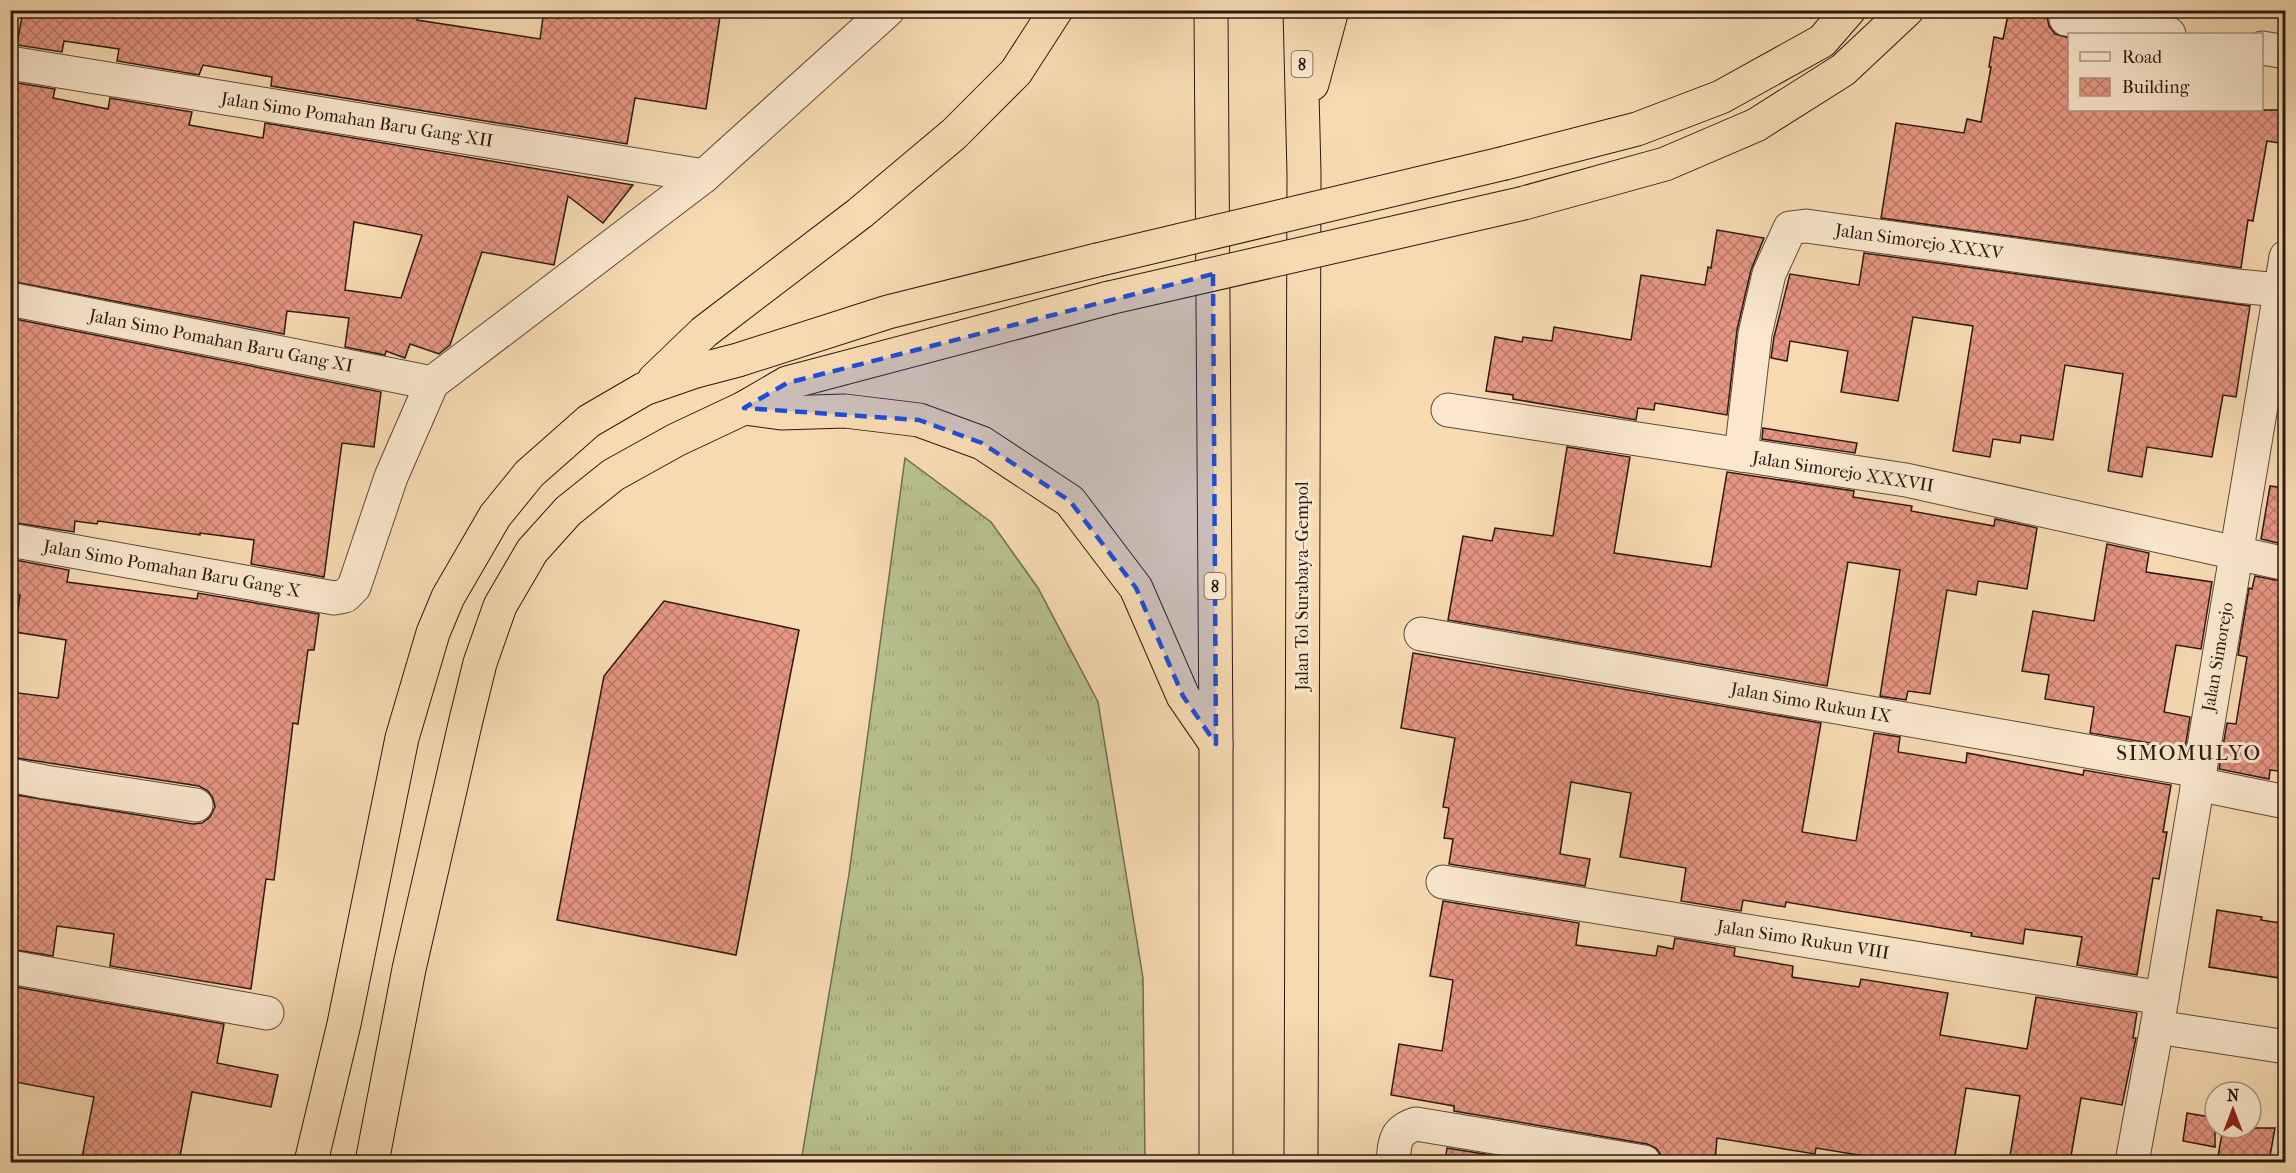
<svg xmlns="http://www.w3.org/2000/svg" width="2296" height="1173" font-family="'IM FELL French Canon',serif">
  <defs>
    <pattern id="grass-tufts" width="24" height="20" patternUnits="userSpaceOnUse" patternTransform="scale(1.5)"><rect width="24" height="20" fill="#b8c190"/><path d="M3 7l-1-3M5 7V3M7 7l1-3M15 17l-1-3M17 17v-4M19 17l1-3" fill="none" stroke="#9ea57b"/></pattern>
    <pattern id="building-cross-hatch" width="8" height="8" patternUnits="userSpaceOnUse" patternTransform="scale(1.5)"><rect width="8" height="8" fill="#e69683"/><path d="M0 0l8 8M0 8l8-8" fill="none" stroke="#bb7a6a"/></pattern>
  </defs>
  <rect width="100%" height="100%" fill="#f7dab2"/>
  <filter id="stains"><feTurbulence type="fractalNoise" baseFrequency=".00333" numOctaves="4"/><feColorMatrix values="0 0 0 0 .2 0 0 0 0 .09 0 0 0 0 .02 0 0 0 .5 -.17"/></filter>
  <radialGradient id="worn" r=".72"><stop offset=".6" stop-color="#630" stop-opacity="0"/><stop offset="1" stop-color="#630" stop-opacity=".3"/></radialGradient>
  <!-- grass -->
  <polygon fill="url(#grass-tufts)" stroke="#716d52" stroke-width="1.5" points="905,458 991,522 1038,588 1098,702 1143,978 1145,1162 801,1162 849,874"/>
  <!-- building -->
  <g fill="url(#building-cross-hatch)" stroke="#2a1913" stroke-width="1.5" fill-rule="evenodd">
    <polygon points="23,10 246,10 282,17 283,10 400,10 418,13 417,20 540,39 544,10 721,10 706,109 635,98 627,144 271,86 272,77 203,65 199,75 117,61 119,49 64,41 62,52 17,45"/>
    <polygon points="2009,10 2050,10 2047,17 2049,26 2055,34 2070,38 2070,110 2286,110 2286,144 2267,141 2253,221 2248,220 2241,268 1881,218 1896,123 1964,133 1967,119 1981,122 1991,67 1989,67 1994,37 2003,39"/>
    <path d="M11 82 55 89 53 98 108 109 110 98 192 112 189 125 263 138 265 123 633 185 603 223 568 196 554 265 482 252 450 345 439 354 410 344 405 358 386 351 385 355 345 347 349 318 287 311 284 334 10 281ZM354 222 422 235 401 298 345 290Z"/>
    <polygon points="1717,230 1764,238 1751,270 1737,330 1727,415 1655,403 1654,410 1638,408 1636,420 1513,399 1513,395 1486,391 1495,337 1522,342 1523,337 1552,341 1554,327 1631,340 1641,275 1705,285 1708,267 1711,268"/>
    <polygon points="1864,253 2250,306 2236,397 2223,395 2212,457 2147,447 2142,477 2108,471 2123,374 2065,365 2053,440 2021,435 2020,443 1993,439 1990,457 1953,451 1973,326 1913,317 1898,401 1841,392 1848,351 1790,341 1787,361 1771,358 1774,337 1790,274 1859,285"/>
    <polygon points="10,318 381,392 374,447 342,443 324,577 251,564 254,540 200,533 200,535 98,521 97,524 75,521 74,532 10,522"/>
    <polygon points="1763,428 1857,443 1855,453 1762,439"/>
    <polygon points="1567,447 1630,457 1614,553 1711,567 1727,472 1854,491 1853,497 1912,506 1911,511 1994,526 1995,519 2037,528 2027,589 1978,581 1976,595 1947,590 1930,694 1908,691 1906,700 1880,696 1900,570 1848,562 1827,686 1448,620 1463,536 1492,541 1495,528 1553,536"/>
    <polygon points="2270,486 2286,488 2286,545 2261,539"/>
    <polygon points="2107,544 2149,553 2146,572 2212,582 2201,649 2176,645 2164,712 2190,717 2185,749 2090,733 2094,707 2045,699 2049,675 2022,671 2033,611 2094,621"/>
    <polygon points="10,559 69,570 67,582 197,599 198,593 319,614 314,650 308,650 298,724 293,723 274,880 266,879 251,989 110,966 114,934 57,926 53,956 10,949 10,794 193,824 202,823 210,817 215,807 213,798 208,791 199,786 10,757 10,692 58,698 66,640 15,632 20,595 10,594"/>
    <polygon points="2255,576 2286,582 2286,772 2270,770 2269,779 2219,769 2227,723 2236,724 2247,657 2238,655 2249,588 2252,589"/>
    <polygon points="664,601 799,630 736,955 557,920 604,676"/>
    <polygon points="1413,653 1821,723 1802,832 1856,841 1874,733 1900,737 1898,752 1966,763 1967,753 2083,775 2084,770 2171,785 2163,832 2167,832 2159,879 2153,878 2137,975 2077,965 2082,937 2025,929 2023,944 1971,936 1972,933 1786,902 1785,907 1743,900 1741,911 1681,901 1686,868 1620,857 1631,793 1571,782 1560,854 1590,859 1585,886 1449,864 1453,839 1444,838 1449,808 1443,807 1455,738 1401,728"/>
    <polygon points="1443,901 1579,923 1576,945 1656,956 1658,946 1673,949 1675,938 1735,948 1734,956 1793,966 1792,977 1859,987 1861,979 1948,993 1940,1035 2027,1049 2036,997 2137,1013 2133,1038 2136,1038 2122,1105 2081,1098 2070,1162 2009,1162 2020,1096 1966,1088 1954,1162 1902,1162 1816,1148 1815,1154 1717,1138 1715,1162 1662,1162 1661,1155 1656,1148 1647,1144 1454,1111 1454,1106 1391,1095 1399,1044 1442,1051 1453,980 1430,976"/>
    <polygon points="2217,910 2262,917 2261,920 2286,924 2286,979 2209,967"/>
    <polygon points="10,986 224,1024 217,1063 278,1075 271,1107 192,1092 179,1162 81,1162 94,1097 10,1081"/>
    <polygon points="2187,1113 2215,1118 2215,1147 2183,1141"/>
    <polygon points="2223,1128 2275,1128 2269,1162 2217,1162"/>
    <polygon points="1447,1148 1533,1162 1445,1162"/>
  </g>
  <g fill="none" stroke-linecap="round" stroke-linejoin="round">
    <defs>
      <g id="street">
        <polyline points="2066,19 2169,34"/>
        <polyline points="2262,48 2286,52"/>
        <polyline points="10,63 704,176"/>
        <polyline points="10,299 432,383"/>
        <polyline points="1448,410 1906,480 2286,564"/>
        <polyline points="1741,455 1755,334 1769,274 1790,228 1806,226 2237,286 2280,290"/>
        <polyline points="10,540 334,598 345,596 354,587 391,477 432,383 704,176 888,10"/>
        <polyline points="1421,634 2200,771"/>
        <polyline points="10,775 45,782 196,805"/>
        <polyline points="2197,784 2286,802"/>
        <polyline points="1443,882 2162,998"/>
        <polyline points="10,967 267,1013"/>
        <polyline points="2157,1027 2286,1047"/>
        <path d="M1393 1162C1395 1142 1394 1131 1416 1124L1644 1162"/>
        <polyline points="2132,1162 2157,1027 2286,257"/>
      </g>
      <g id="highway">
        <polyline points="1211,10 1216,744 1216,1162"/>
        <polyline points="1300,10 1304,174 1301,1162"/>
        <polyline points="1312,84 1332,10"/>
        <polyline points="1505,163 1637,129 1721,97 1822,41 1849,10"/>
        <polyline points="1524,203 1665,164 1756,125 1843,70 1907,10"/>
        <polyline points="654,380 704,332 860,213 954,134 1016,72 1056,10"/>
        <polyline points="744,408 781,413 845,411 919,420 982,443 1070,501 1136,588 1183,696 1216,744"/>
        <polyline points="311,1162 344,1024 402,738 433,633 448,597 495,516 529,474 589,421 644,389 696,371 738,360 888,312 1097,260"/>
        <polyline points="372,1162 409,969 466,720 480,663 500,606 532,551 568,511 613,475 676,440 744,408 787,383 1109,298"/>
      </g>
    </defs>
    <!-- street casing -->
    <use href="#street" stroke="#5d493b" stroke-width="35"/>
    <!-- highway casing -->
    <use href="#highway" stroke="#2a1913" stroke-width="35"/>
    <!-- street -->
    <use href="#street" stroke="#fae7cd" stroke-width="33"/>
    <!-- highway -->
    <use href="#highway" stroke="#f7dab2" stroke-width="33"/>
    <defs>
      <g id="highway-bridge">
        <polyline points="1097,260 1505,163"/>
        <polyline points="1109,298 1524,203"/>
      </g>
    </defs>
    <!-- highway-bridge casing -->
    <use href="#highway-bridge" stroke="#2a1913" stroke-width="35" stroke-linecap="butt"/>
    <!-- highway-bridge -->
    <use href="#highway-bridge" stroke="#f7dab2" stroke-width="33"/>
  </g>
  <!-- marked area -->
  <path fill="#1d4ed8" fill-opacity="0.2" stroke="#1d4ed8" stroke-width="4.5" stroke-dasharray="12 8" stroke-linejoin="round" d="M1213 274 1216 744 1183 696 1136 588 1070 501 982 443 919 420 744 408 787 383Z"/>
  <g text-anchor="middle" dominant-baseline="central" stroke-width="6" stroke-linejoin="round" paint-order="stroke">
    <!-- shield labels -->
    <g fill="#fae7cd" stroke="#68574b" stroke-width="1.5">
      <rect x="1291.5" y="51" width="21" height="26" rx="4.5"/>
      <rect x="1204.5" y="573" width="21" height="26" rx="4.5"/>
    </g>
    <g font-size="16" font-weight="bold" fill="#2a1913">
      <text x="1302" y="64">8</text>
      <text x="1215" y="586">8</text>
    </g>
    <!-- street labels -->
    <g font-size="18" fill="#2a1913" stroke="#fae7cd">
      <text transform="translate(357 120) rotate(9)">Jalan Simo Pomahan Baru Gang XII</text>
      <text transform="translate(1919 242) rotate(8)">Jalan Simorejo XXXV</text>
      <text transform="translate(221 341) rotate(11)">Jalan Simo Pomahan Baru Gang XI</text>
      <text transform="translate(1843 472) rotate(9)">Jalan Simorejo XXXVII</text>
      <text transform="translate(172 569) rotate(10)">Jalan Simo Pomahan Baru Gang X</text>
      <text transform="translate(1302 586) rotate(-90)">Jalan Tol Surabaya–Gempol</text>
      <text transform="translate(2218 657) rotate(-80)">Jalan Simorejo</text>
      <text transform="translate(1811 703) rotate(10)">Jalan Simo Rukun IX</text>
      <text transform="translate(1803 940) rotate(9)">Jalan Simo Rukun VIII</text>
    </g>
    <!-- quarter labels -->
    <g font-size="21" letter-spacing="1.5" fill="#2a1913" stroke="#fae7cd">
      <text x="2189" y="753">SIMOMULYO</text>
    </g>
  </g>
  <!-- margin -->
  <rect width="2296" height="1173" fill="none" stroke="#f7dab2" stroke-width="36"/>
  <rect x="12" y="12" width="2272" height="1149" fill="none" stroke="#2a1913" stroke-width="3"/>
  <rect x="18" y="18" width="2260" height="1137" fill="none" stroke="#2a1913" stroke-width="1.5"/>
  <!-- legend -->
  <rect x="2068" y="33" width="195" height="78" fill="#fae7cd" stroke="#a79583" stroke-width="1.5"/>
  <rect x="2080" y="52" width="30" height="9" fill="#fae7cd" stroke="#a79583" stroke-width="1.5"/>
  <text x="2122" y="63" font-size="18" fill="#2a1913">Road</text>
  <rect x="2080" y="78" width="30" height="18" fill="url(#building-cross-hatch)" stroke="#a79583" stroke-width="1.5"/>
  <text x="2122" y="93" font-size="18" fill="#2a1913">Building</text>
  <!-- north arrow -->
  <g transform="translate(2233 1110)"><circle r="28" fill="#fae7cd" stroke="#a79583" stroke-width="1.5"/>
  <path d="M0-4.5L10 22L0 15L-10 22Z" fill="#8f2418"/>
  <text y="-9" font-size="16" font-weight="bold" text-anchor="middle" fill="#2a1913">N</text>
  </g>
  <rect width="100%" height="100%" filter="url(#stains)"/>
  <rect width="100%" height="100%" fill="url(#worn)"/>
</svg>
